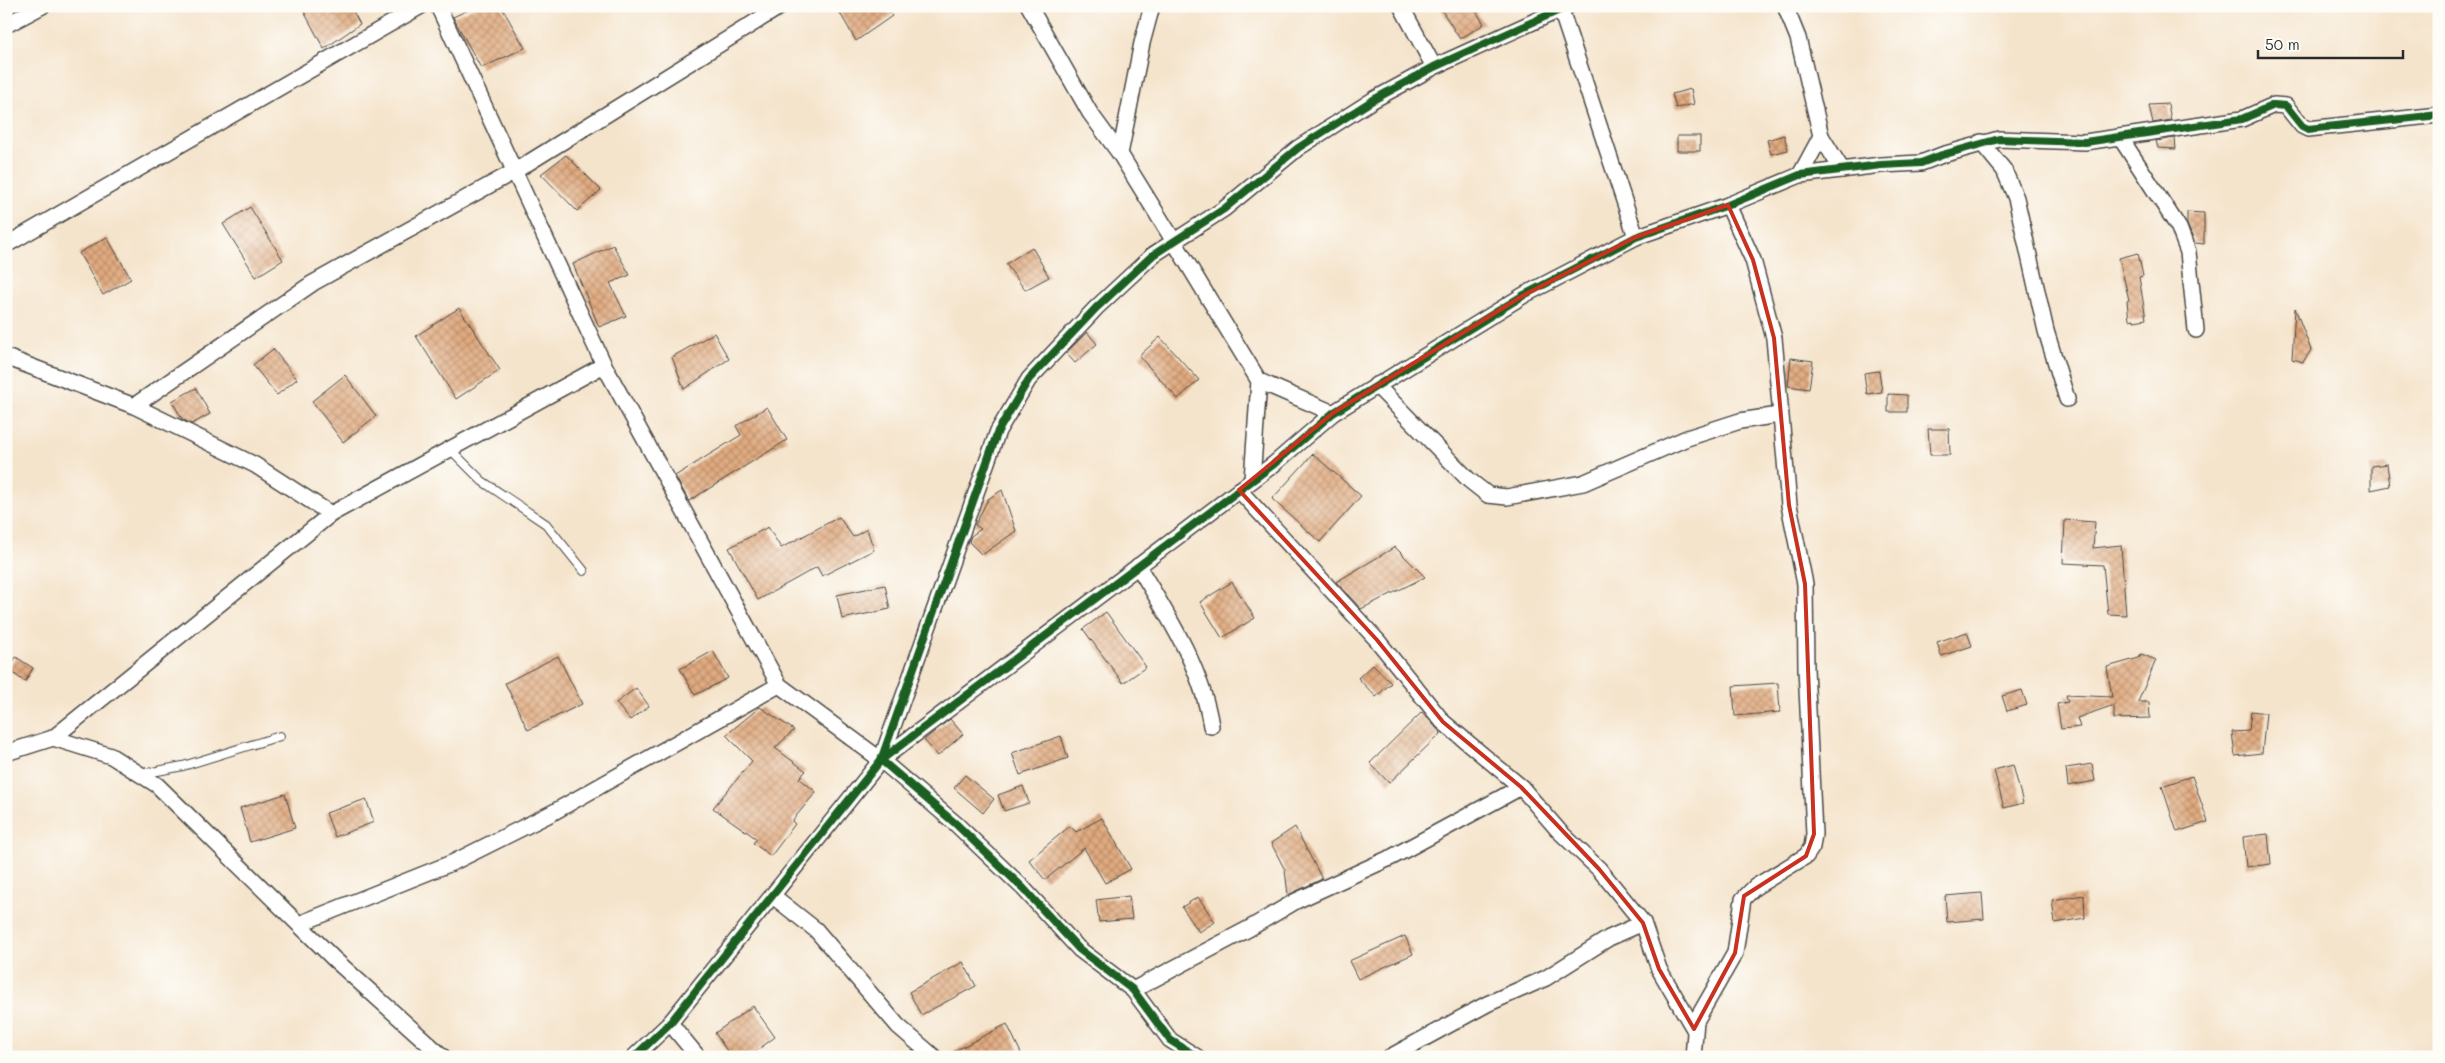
<svg xmlns="http://www.w3.org/2000/svg" width="2445" height="1063" font-family="Mali,sans-serif">
  <defs>
    <pattern id="building-cross-hatch" width="8" height="8" patternUnits="userSpaceOnUse" patternTransform="scale(1.25)"><rect width="8" height="8" fill="#e1ab80"/><path d="M0 0l8 8M0 8l8-8" fill="none" stroke="#b78b69"/></pattern>
  </defs>
  <rect width="100%" height="100%" fill="#fdfcf7"/>
  <filter id="ink" filterUnits="userSpaceOnUse"><feTurbulence type="fractalNoise" baseFrequency=".02" numOctaves="2"/><feDisplacementMap in="SourceGraphic" scale="10" xChannelSelector="R" yChannelSelector="G"/><feConvolveMatrix kernelMatrix="1 2 1 2 8 2 1 2 1" color-interpolation-filters="sRGB"/></filter>
  <filter id="wash" filterUnits="userSpaceOnUse"><feTurbulence type="fractalNoise" baseFrequency=".0096" numOctaves="4" result="noise"/><feDisplacementMap in="SourceGraphic" scale="20" xChannelSelector="R" yChannelSelector="G"/><feGaussianBlur stdDeviation="1.12" result="paint"/><feColorMatrix in="noise" values="0 0 0 0 0 0 0 0 0 0 0 0 0 0 0 0 0 1.4 0 .05"/><feComposite in="paint" operator="in"/></filter>
  <g filter="url(#wash)">
    <rect width="100%" height="100%" fill="#f5e4cc"/>
    <g id="blocks">
      <!-- building -->
      <g fill="url(#building-cross-hatch)">
        <polygon points="301,6 350,6 360,24 324,49"/>
        <polygon points="477,6 501,6 525,48 481,68 453,17"/>
        <polygon points="836,6 886,6 892,16 856,41"/>
        <polygon points="1439,6 1473,6 1484,24 1460,39"/>
        <polygon points="1691,89 1694,104 1676,108 1672,94"/>
        <polygon points="2168,104 2171,120 2153,123 2149,105"/>
        <polygon points="1784,135 1788,150 1771,154 1767,140"/>
        <rect x="1677" y="136" width="23" height="15"/>
        <polygon points="2175,138 2176,149 2158,148 2156,141"/>
        <polygon points="566,155 601,190 577,211 541,174"/>
        <polygon points="250,207 283,260 256,277 223,224"/>
        <polygon points="2187,212 2204,213 2204,244 2195,243 2187,224"/>
        <polygon points="107,237 131,279 103,295 79,253"/>
        <polygon points="613,245 630,275 610,283 626,316 599,327 573,264"/>
        <polygon points="1032,247 1049,277 1025,290 1006,264"/>
        <polygon points="2138,253 2143,276 2139,277 2146,319 2134,321 2134,319 2129,320 2127,301 2129,300 2119,258"/>
        <polygon points="459,308 500,370 456,399 416,336"/>
        <polygon points="2295,308 2311,350 2303,362 2292,359"/>
        <polygon points="1087,332 1097,344 1075,363 1066,353"/>
        <polygon points="714,333 729,359 684,389 672,357"/>
        <polygon points="1160,337 1199,380 1178,399 1139,356"/>
        <polygon points="273,349 297,379 277,395 253,365"/>
        <polygon points="1791,358 1813,361 1809,389 1788,386"/>
        <polygon points="1879,371 1882,392 1867,394 1864,373"/>
        <polygon points="345,375 376,416 343,442 312,401"/>
        <polygon points="196,388 210,414 192,424 182,419 172,401"/>
        <polygon points="1888,394 1907,395 1907,412 1888,412"/>
        <polygon points="767,407 787,440 689,501 675,476 741,435 736,426"/>
        <polygon points="1928,429 1949,429 1950,455 1930,455"/>
        <polygon points="1313,454 1361,496 1320,542 1272,499"/>
        <polygon points="2387,464 2390,486 2371,490 2371,466"/>
        <polygon points="1002,490 1016,531 982,555 969,542 971,536 981,529 975,525 988,499"/>
        <polygon points="839,517 853,537 867,529 874,550 822,576 817,567 758,600 729,548 768,527 781,548"/>
        <polygon points="2065,520 2095,522 2093,548 2121,545 2126,615 2108,614 2103,565 2063,563"/>
        <polygon points="1395,547 1425,577 1361,609 1336,582"/>
        <polygon points="1232,582 1255,618 1222,638 1200,602"/>
        <polygon points="885,585 890,609 842,619 837,595"/>
        <polygon points="1106,612 1146,667 1123,683 1083,629"/>
        <polygon points="1967,632 1972,646 1941,656 1937,642"/>
        <polygon points="713,651 728,678 695,695 680,669"/>
        <polygon points="2141,654 2156,660 2138,702 2149,702 2150,718 2114,719 2114,705 2077,718 2080,727 2061,729 2057,704 2068,702 2066,695 2112,697 2107,667 2139,658"/>
        <polygon points="558,656 582,704 528,730 505,683"/>
        <polygon points="16,657 33,668 25,682 8,669"/>
        <polygon points="1373,664 1391,683 1376,697 1358,678"/>
        <polygon points="1778,683 1780,712 1735,716 1733,686"/>
        <polygon points="636,688 649,706 630,720 616,703"/>
        <polygon points="2022,690 2027,705 2007,711 2002,696"/>
        <polygon points="760,707 794,730 775,748 806,771 799,778 816,792 792,821 795,824 771,856 753,843 757,839 713,808 752,761 726,735"/>
        <polygon points="2251,711 2266,713 2262,753 2235,756 2232,732 2249,731"/>
        <polygon points="1422,712 1441,733 1389,783 1370,763"/>
        <polygon points="950,719 963,734 938,756 924,740"/>
        <polygon points="1061,736 1068,758 1020,775 1012,753"/>
        <polygon points="2092,764 2095,781 2068,786 2066,768"/>
        <polygon points="2013,765 2023,803 2004,808 1994,770"/>
        <polygon points="965,775 994,799 983,813 954,788"/>
        <polygon points="2192,776 2208,822 2177,832 2162,786"/>
        <polygon points="1023,786 1029,803 1004,811 998,795"/>
        <polygon points="285,794 295,828 250,842 240,808"/>
        <polygon points="366,799 374,822 335,837 326,813"/>
        <polygon points="1102,818 1131,869 1105,883 1084,848 1045,880 1029,860 1070,826 1076,832"/>
        <polygon points="1295,827 1322,879 1288,895 1285,870 1271,843"/>
        <polygon points="2268,834 2271,864 2246,867 2243,837"/>
        <polygon points="1982,893 1984,919 1947,922 1945,896"/>
        <polygon points="2084,895 2085,918 2055,923 2052,900"/>
        <polygon points="1129,896 1132,919 1099,922 1096,900"/>
        <polygon points="1198,897 1215,922 1199,932 1182,907"/>
        <polygon points="1405,936 1413,954 1358,979 1349,961"/>
        <polygon points="963,962 976,986 921,1015 909,992"/>
        <polygon points="753,1006 775,1037 748,1057 731,1057 715,1033"/>
        <polygon points="1007,1024 1021,1053 1013,1057 943,1057"/>
      </g>
    </g>
  </g>
  <g filter="url(#ink)">
    <use href="#blocks" fill-opacity="0" stroke="#494743" stroke-width="1"/>
    <g fill="none" stroke-linecap="round" stroke-linejoin="round">
      <defs>
        <g id="service">
          <polyline points="450,449 482,481 546,524 584,571"/>
          <polyline points="142,774 183,766 280,736"/>
        </g>
        <g id="minor">
          <polyline points="438,6 604,365 779,685 881,760"/>
          <polyline points="1029,6 1090,113 1120,154 1175,243 1259,381 1252,480"/>
          <polyline points="1401,6 1434,67"/>
          <polyline points="1785,6 1798,38 1821,136 1800,175"/>
          <polyline points="1561,10 1636,237"/>
          <polyline points="6,25 42,6"/>
          <polyline points="1821,136 1842,170"/>
          <polyline points="2120,137 2179,228 2188,252 2196,330"/>
          <polyline points="1981,142 2004,170 2016,198 2046,331 2067,399"/>
          <polyline points="1120,154 1142,43 1152,6"/>
          <polyline points="6,245 421,6"/>
          <polyline points="6,357 134,406 255,465 331,514"/>
          <polyline points="1259,381 1333,413"/>
          <polyline points="1376,385 1469,480 1488,495 1507,497 1583,483 1687,438 1740,421 1779,415"/>
          <polyline points="134,406 313,283 515,171 781,6"/>
          <polyline points="1239,490 1377,640 1443,722 1521,787"/>
          <path d="M1138 566C1168 616 1202 668 1211 726"/>
          <polyline points="53,738 111,756 157,785 334,959 443,1057"/>
          <polyline points="6,753 53,738 331,514 604,365"/>
          <polyline points="773,896 816,930 898,1026 934,1057"/>
          <polyline points="299,924 454,862 552,813 779,685"/>
          <polyline points="1133,990 1250,928 1296,901 1392,857 1521,787 1559,831 1599,869 1643,923 1659,969 1694,1029"/>
          <polyline points="670,1023 698,1057"/>
          <polyline points="634,1057 670,1023 881,760 1274,464 1333,413 1524,295 1636,237 1728,205 1800,175 1881,165 1921,163 1942,155 1999,139 2085,142 2242,119 2274,105 2286,106 2302,126 2308,129 2439,115"/>
          <polyline points="1197,1057 1170,1040 1133,990 1079,949 1023,888 956,824 881,760 998,431 1029,379 1096,308 1153,255 1224,209 1298,148 1373,100 1434,67 1568,6"/>
          <polyline points="1390,1057 1487,1004 1546,978 1609,938 1643,923"/>
          <polyline points="1693,1057 1696,1021 1735,953 1743,899 1755,887 1806,856 1812,847 1814,834 1806,668 1805,584 1789,505 1774,338 1753,260 1728,205"/>
        </g>
      </defs>
      <!-- service casing -->
      <use href="#service" stroke="#494743" stroke-width="10"/>
      <!-- minor casing -->
      <use href="#minor" stroke="#494743" stroke-width="18"/>
      <!-- service -->
      <use href="#service" stroke="#fff" stroke-width="8"/>
      <!-- minor -->
      <use href="#minor" stroke="#fff" stroke-width="15"/>
      <defs>
        <g id="cycleway">
          <polyline points="634,1057 670,1023 881,760 1274,464 1333,413 1524,295 1636,237 1728,205 1800,175 1881,165 1921,163 1942,155 1999,139 2085,142 2242,119 2274,105 2286,106 2302,126 2308,129 2439,115"/>
          <polyline points="1197,1057 1170,1040 1133,990 1079,949 1023,888 956,824 881,760 998,431 1029,379 1096,308 1153,255 1224,209 1298,148 1373,100 1434,67 1568,6"/>
        </g>
      </defs>
      <!-- cycleway casing -->
      <use href="#cycleway" stroke="#fdfcf7" stroke-width="11"/>
      <!-- cycleway -->
      <use href="#cycleway" stroke="#1b5e20" stroke-width="8"/>
    </g>
  </g>
  <!-- marked area -->
  <path fill="none" stroke="#c8321e" stroke-width="4" stroke-linejoin="round" d="M1728 205 1753 260 1774 338 1789 505 1805 584 1814 834 1806 856 1744 896 1735 953 1694 1029 1659 969 1643 923 1599 869 1521 787 1443 722 1377 640 1239 490 1333 413 1524 295 1636 237Z"/>
  <!-- margin -->
  <rect width="2445" height="1063" fill="none" stroke="#fdfcf7" stroke-width="25"/>
  <!-- scale -->
  <path d="M2258 50v8h145v-8" fill="none" stroke="#2b2b2b" stroke-width="2.5"/>
  <text x="2265" y="50" font-size="15" fill="#2b2b2b" stroke="#fdfcf7" stroke-width="4" paint-order="stroke">50 m</text>
</svg>
